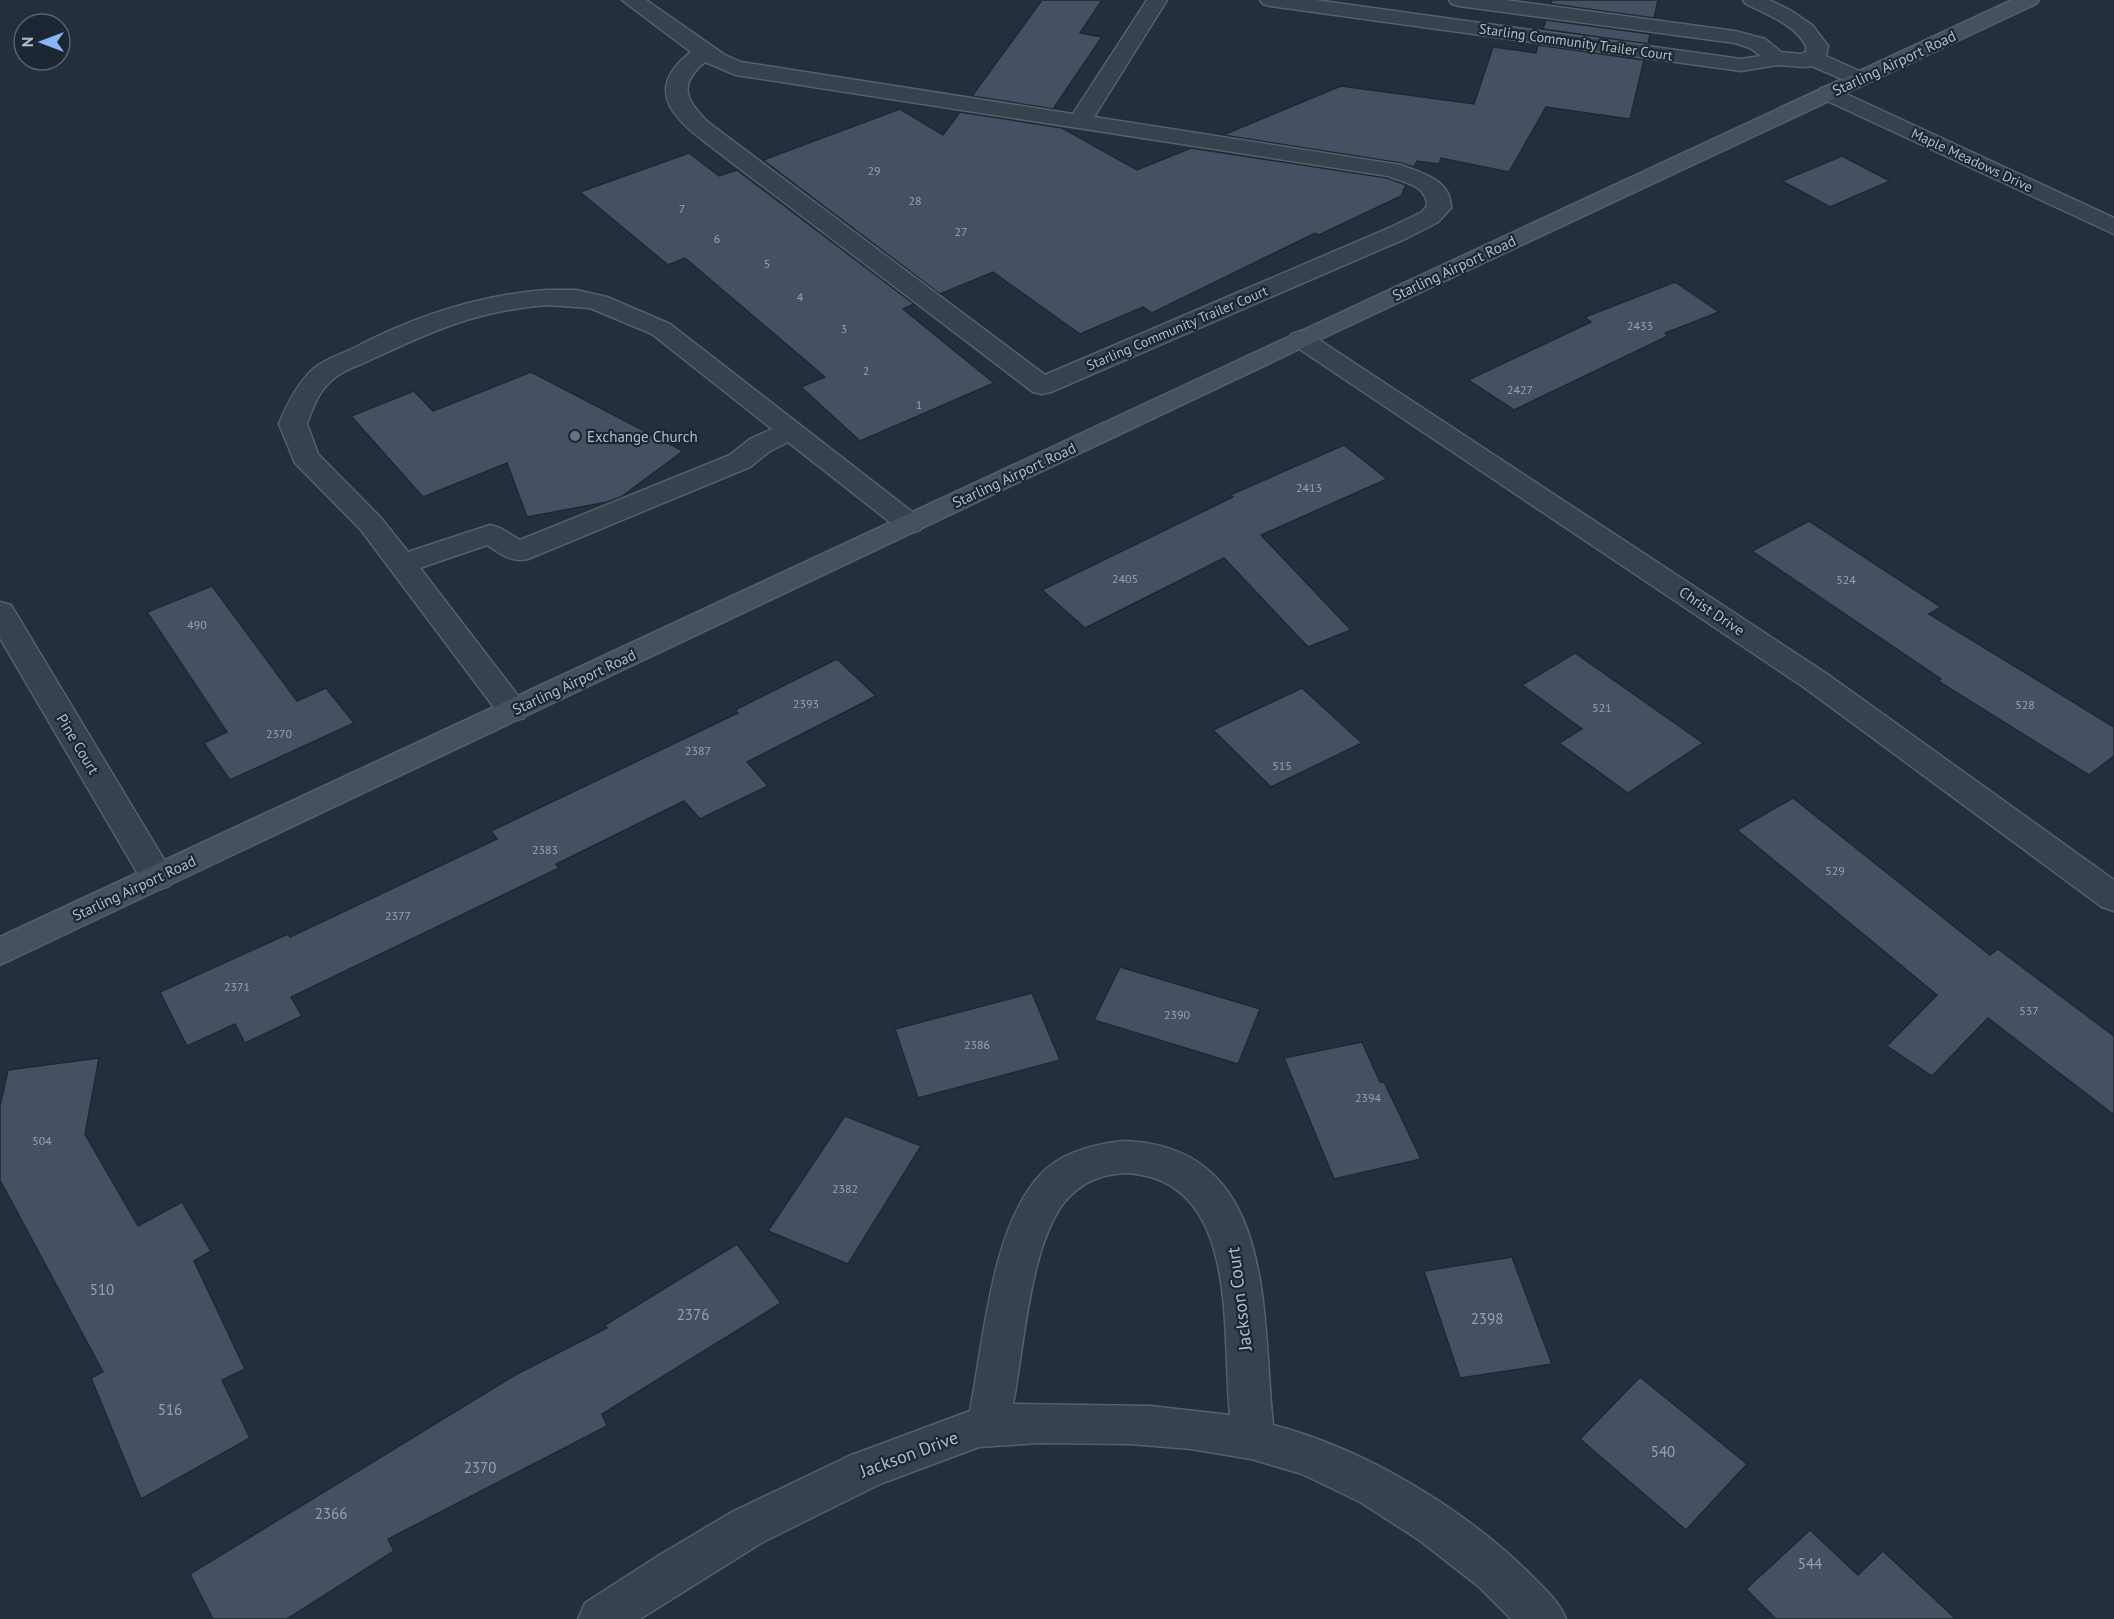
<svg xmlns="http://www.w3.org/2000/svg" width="2114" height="1619" font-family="'PT Sans',sans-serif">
  <rect width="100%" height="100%" fill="#242f3e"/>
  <!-- building -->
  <g fill="#455162" stroke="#1f2835" stroke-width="1.5">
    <polygon points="1042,0 1102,0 1080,33 1102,37 1053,109 972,96"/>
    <polygon points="1552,0 1658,0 1654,18 1551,4"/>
    <polygon points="1546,20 1650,34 1648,44 1543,29"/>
    <polygon points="1538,45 1644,60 1630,119 1546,107 1509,172 1441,158 1439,164 1417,161 1414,167 1401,163 1223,135 1341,86 1474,104 1493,47 1536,53"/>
    <polygon points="900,109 943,135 960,112 1062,128 1137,170 1191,148 1387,178 1406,185 1401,196 1319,235 1315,233 1152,313 1143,307 1080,334 993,272 940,294 763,160"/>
    <polygon points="689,153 719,176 737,170 914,304 903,309 994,383 860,441 801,387 825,377 685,258 668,265 580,192"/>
    <polygon points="1842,156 1890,181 1830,207 1782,181"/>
    <polygon points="1675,282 1719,312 1665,333 1668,336 1514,410 1468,380 1591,322 1585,317"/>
    <polygon points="531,372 683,451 621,497 607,502 527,517 507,463 423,497 351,416 414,391 433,411"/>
    <polygon points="1344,445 1387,479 1261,535 1351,630 1308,647 1224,558 1085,628 1042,590 1233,497 1230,495"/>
    <polygon points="1809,521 1941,607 1929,614 2114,727 2114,756 2089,775 1938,681 1941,679 1752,551"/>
    <polygon points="212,586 297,701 326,688 354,723 230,780 204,743 227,732 147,612"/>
    <polygon points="1575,653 1703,743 1628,793 1559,743 1582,729 1522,685"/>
    <polygon points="837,659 876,696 747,762 768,786 700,819 684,801 556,864 559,868 291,997 302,1016 245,1043 235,1024 187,1046 160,992 288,934 290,937 497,839 491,831 738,713 735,710"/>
    <polygon points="1302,688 1362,743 1271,787 1213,730"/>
    <polygon points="1793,798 1990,955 1998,949 2114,1036 2114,1115 1988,1018 1932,1076 1887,1046 1937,995 1737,830"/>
    <polygon points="1120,967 1260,1009 1238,1064 1094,1020"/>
    <polygon points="1032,993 1060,1060 918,1098 895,1029"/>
    <polygon points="1362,1042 1380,1082 1384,1082 1421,1159 1334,1179 1284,1058"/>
    <polygon points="99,1058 85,1134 138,1226 182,1202 211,1251 194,1261 245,1369 222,1380 250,1438 141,1499 91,1378 103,1372 0,1180 0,1106 8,1070"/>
    <polygon points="845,1116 921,1146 848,1264 768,1231"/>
    <polygon points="737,1244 781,1303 602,1414 607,1426 388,1539 394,1551 287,1619 213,1619 190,1574 515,1375 607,1328 605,1325"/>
    <polygon points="1512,1257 1552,1364 1460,1378 1424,1271"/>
    <polygon points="1640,1377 1747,1464 1686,1530 1580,1439"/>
    <polygon points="1810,1530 1858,1575 1883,1551 1956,1619 1776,1619 1746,1589"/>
  </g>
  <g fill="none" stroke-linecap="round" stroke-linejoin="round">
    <defs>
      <path id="lane" d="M547 290H576L607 297 670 324 920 518 924 524 920 530 910 533 900 530 788 442 770 451 750 467 528 559C511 563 501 554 487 545L420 568 529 710 524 718 513 721 502 718 361 530 295 463 279 424C287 404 297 384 313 369 325 359 340 355 354 348 415 316 478 295 547 290ZM547 305 590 308 652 334 772 429 750 439 730 455 520 540 500 528 490 525 408 552 381 518 318 454 307 424C312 410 317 395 328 384 339 372 354 367 368 361 432 331 475 311 547 305Z"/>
      <g id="street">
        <path d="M622 0H646L725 55 741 62 1073 114 1147 0H1167L1094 117 1401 165C1424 174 1451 180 1451 208L1438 222 1407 238 1051 392 1042 394 1033 392 722 155C683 125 636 95 691 52ZM705 62 736 75 1388 176C1405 183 1427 185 1427 206L1422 212 1389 228 1045 375 709 123C686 101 677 85 705 62Z"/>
        <path d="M1260 0H1315L1741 59 1761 56 1750 48 1735 43 1459 6 1452 4 1449 0H1505L1735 31 1765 39 1781 52 1801 54 1806 52V46C1796 25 1766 14 1746 4L1743 0H1769L1790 10 1812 25 1828 46 1826 56 1866 74 1869 79 1866 84 1858 86 1812 66 1805 67 1777 65 1741 71 1270 6 1263 4Z"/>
        <polygon points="1829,86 2114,218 2114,234 1821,98 1818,93 1821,88"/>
        <polygon points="1301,331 1310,334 1827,674 2114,880 2114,911 2102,907 1805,688 1292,344 1288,339 1292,334"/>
        <polygon points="0,602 11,605 169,868 174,877 169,886 157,890 145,886 0,638"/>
        <path d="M1124 1141C1278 1146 1261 1315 1273 1425 1363 1448 1463 1508 1529 1573 1544 1588 1558 1600 1566 1619H1511L1478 1586 1419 1540 1360 1502 1302 1474 1251 1459 1191 1449 1130 1444 1039 1443 979 1447 880 1484 763 1542 640 1619H578L585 1603 658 1556 732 1512 849 1456 970 1411C984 1341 991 1228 1040 1175 1061 1152 1095 1144 1124 1141ZM1124 1173C1242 1177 1221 1333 1230 1415L1150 1406 1013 1404C1024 1349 1030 1235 1070 1196 1086 1180 1102 1175 1124 1173Z"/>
      </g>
      <polygon id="secondary" points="2012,0 2039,0 2036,4 1310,344 0,965 0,937"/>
    </defs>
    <!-- lane casing -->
    <use href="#lane" stroke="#565f6c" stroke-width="3"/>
    <!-- street casing -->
    <use href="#street" stroke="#565f6c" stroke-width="3"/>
    <!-- secondary casing -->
    <use href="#secondary" stroke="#565f6c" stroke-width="3"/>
    <!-- lane -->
    <use href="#lane" fill="#38414e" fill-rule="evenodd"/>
    <!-- street -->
    <use href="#street" fill="#38414e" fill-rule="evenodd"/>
    <!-- secondary -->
    <use href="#secondary" fill="#465061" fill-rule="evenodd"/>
  </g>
  <!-- markers -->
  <circle fill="#6b7280" stroke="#1d2633" stroke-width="2" cx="575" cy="436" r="6"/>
  <g text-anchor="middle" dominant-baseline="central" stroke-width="4.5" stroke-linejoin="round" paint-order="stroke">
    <!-- number labels -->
    <g font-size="12" fill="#98a1af">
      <text x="874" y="170">29</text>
      <text x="915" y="200">28</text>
      <text x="682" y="208">7</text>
      <text x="961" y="231">27</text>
      <text x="717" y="238">6</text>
      <text x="767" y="263">5</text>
      <text x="800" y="296">4</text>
      <text x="1640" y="325">2433</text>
      <text x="844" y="328">3</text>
      <text x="866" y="370">2</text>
      <text x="1520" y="389">2427</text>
      <text x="919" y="404">1</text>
      <text x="1309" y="487">2413</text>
      <text x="1125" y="578">2405</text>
      <text x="1846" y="579">524</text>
      <text x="197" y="624">490</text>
      <text x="806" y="703">2393</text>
      <text x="2025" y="704">528</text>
      <text x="1602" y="707">521</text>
      <text x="279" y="733">2370</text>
      <text x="698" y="750">2387</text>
      <text x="1282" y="765">515</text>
      <text x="545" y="849">2383</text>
      <text x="1835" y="870">529</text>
      <text x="398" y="915">2377</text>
      <text x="237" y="986">2371</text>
      <text x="2029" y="1010">537</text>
      <text x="1177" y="1014">2390</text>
      <text x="977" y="1044">2386</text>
      <text x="1368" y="1097">2394</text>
      <text x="42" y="1140">504</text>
      <text x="845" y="1188">2382</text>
    </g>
    <!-- far-street labels -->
    <g font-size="14" fill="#b4bcc9" stroke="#1d2633">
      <text transform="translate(1576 42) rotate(8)">Starling Community Trailer Court</text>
      <text transform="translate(1972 160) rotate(25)">Maple Meadows Drive</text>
      <text transform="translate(1177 328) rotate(-23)">Starling Community Trailer Court</text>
    </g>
    <!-- street labels -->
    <g font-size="15" fill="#b4bcc9" stroke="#1d2633">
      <text transform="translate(1894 63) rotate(-25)">Starling Airport Road</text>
      <text transform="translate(1454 268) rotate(-25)">Starling Airport Road</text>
      <text transform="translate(1014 475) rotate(-25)">Starling Airport Road</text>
      <text transform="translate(1712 611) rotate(34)">Christ Drive</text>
      <text transform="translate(574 682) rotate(-25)">Starling Airport Road</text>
      <text transform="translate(78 744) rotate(59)">Pine Court</text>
      <text transform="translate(134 888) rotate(-25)">Starling Airport Road</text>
    </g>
    <!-- poi labels -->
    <g font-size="15" fill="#b4bcc9" stroke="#1d2633" text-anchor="start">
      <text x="587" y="436">Exchange Church</text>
    </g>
    <!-- near-number labels -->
    <g font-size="15" fill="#98a1af">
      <text x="102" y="1289">510</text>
      <text x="693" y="1314">2376</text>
      <text x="1487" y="1318">2398</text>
      <text x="170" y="1409">516</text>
      <text x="1663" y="1451">540</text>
      <text x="480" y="1467">2370</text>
      <text x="331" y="1513">2366</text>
      <text x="1810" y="1563">544</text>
    </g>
    <!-- near-street labels -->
    <g font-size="18" fill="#b4bcc9" stroke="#1d2633">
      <text transform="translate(1239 1299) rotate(-97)">Jackson Court</text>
      <text transform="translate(909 1454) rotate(-20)">Jackson Drive</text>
    </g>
  </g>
  <!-- north arrow -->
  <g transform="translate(42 42) rotate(270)"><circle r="28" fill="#1d2633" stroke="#59626f" stroke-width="1.5"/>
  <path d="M0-4.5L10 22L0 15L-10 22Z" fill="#8ab4f8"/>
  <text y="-9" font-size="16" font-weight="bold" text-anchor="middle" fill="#b4bcc9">N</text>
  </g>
</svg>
